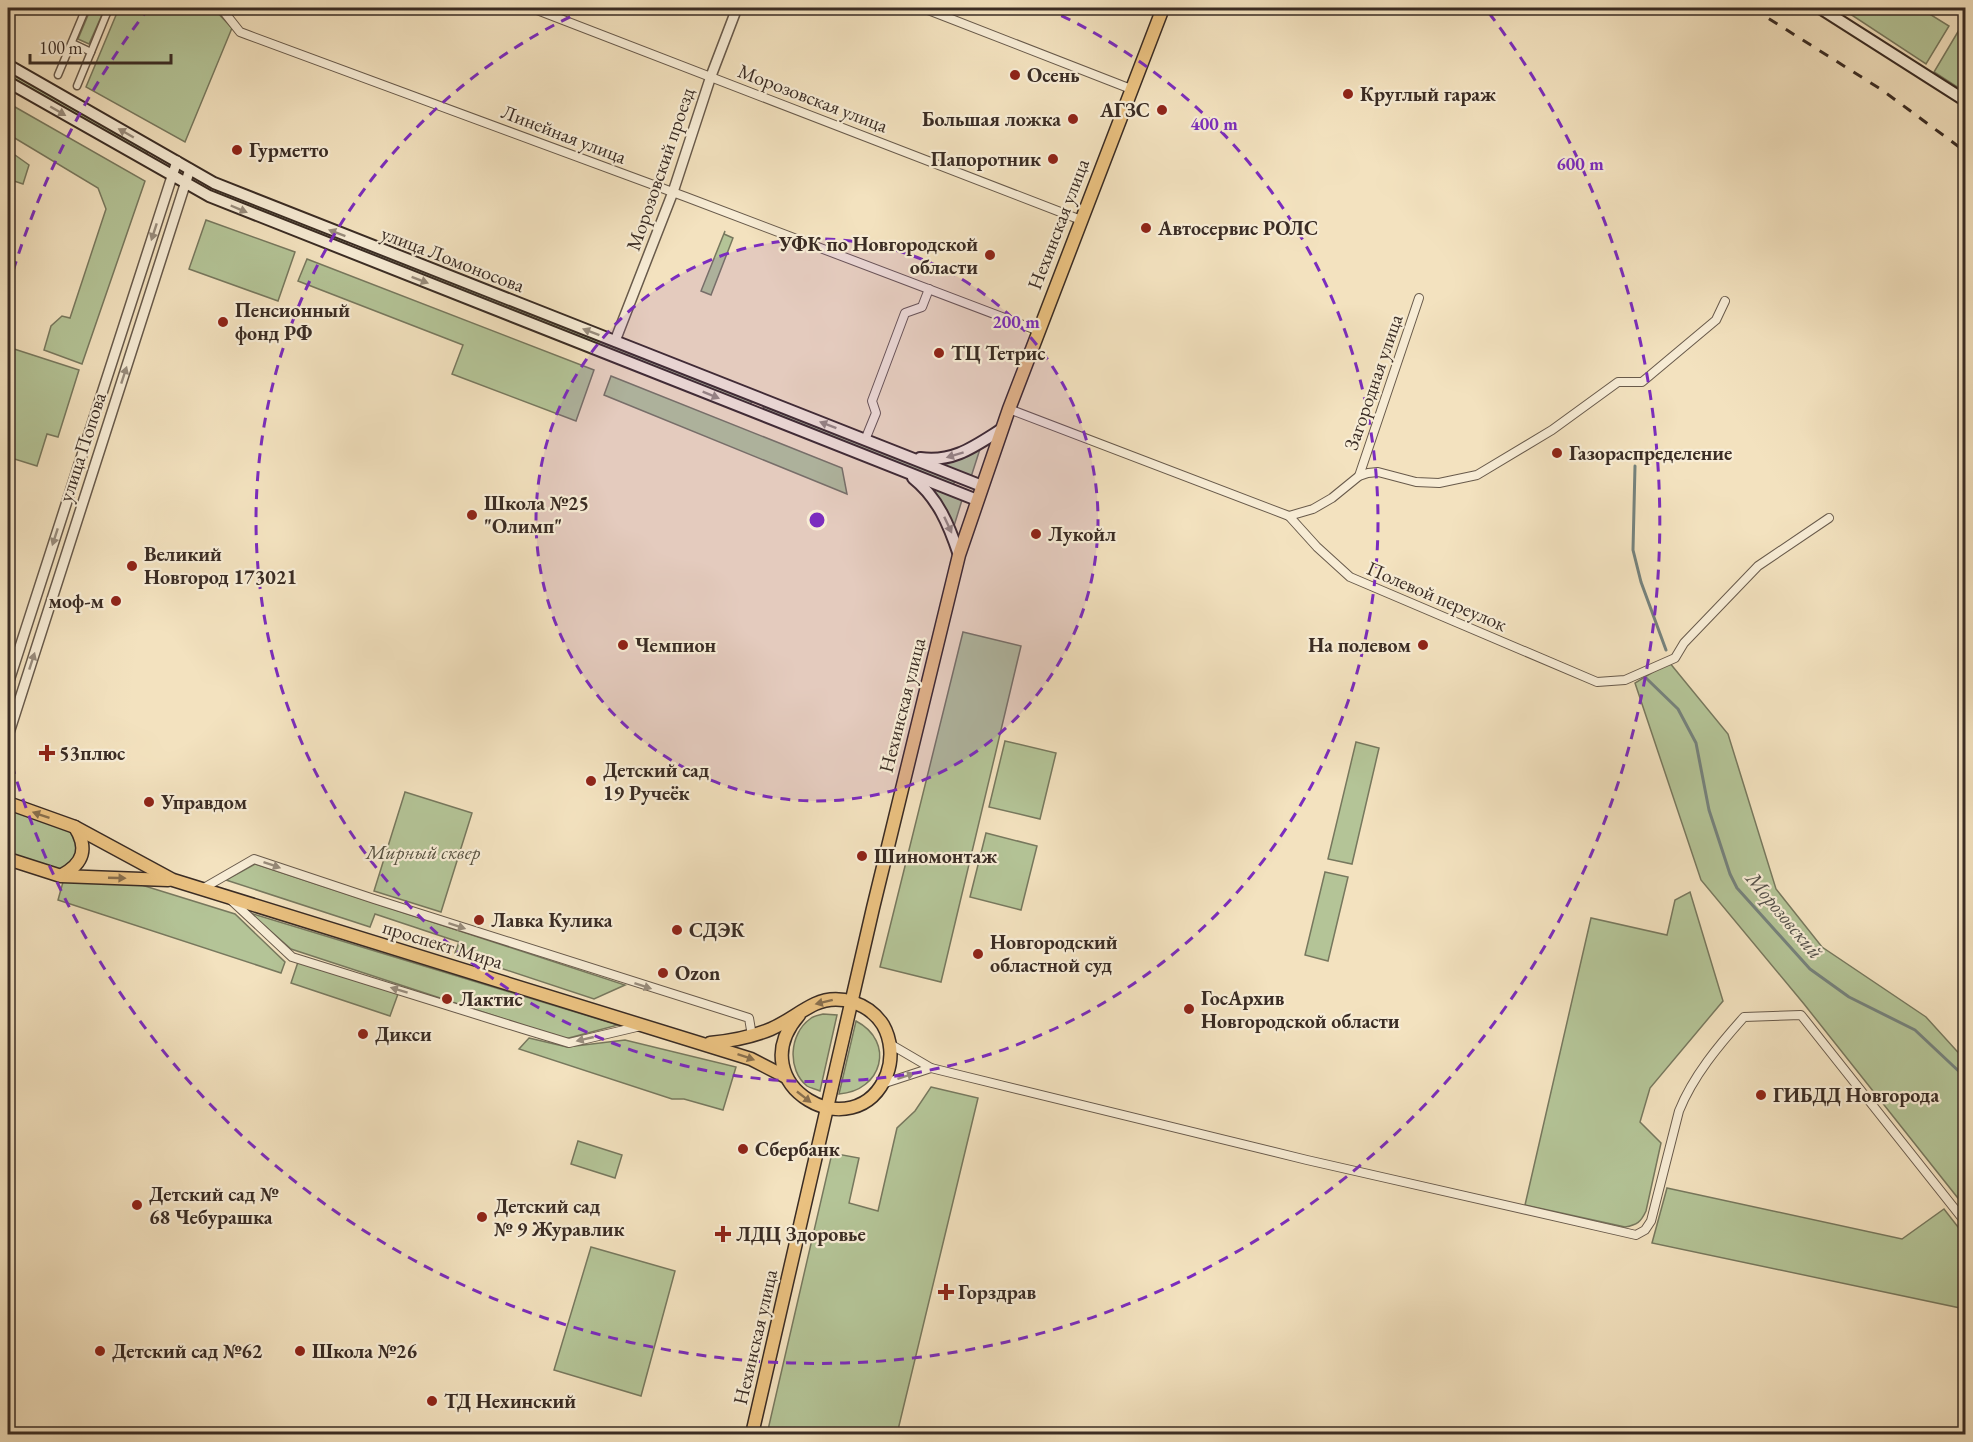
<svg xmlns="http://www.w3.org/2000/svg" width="1973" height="1442" font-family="'EB Garamond',serif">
  <rect width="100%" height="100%" fill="#f3e2bf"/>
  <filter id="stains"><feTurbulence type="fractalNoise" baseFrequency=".00333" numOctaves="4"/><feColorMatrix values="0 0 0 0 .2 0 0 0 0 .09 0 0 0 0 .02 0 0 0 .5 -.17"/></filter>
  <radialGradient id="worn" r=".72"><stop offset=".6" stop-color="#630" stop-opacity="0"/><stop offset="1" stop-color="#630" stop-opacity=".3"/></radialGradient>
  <!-- green -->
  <g fill="#b4c497" stroke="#77785e" stroke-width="1.5">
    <polygon points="91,8 105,8 89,44 78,39"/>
    <polygon points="119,8 213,8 232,28 185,142 86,87"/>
    <polygon points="1841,8 1920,8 1949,26 1926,64"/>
    <polygon points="1959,30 1965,35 1965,92 1934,72"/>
    <polygon points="8,70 148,151 146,156 8,77"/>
    <polygon points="8,103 145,181 82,364 44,350 51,326 62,316 70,318 106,209 98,188 8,134"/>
    <polygon points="8,150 29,165 23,184 8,179"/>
    <polygon points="217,189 348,242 346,246 215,194"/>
    <polygon points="206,220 295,252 278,301 189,269"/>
    <polygon points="725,231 724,234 733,238 711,295 701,291"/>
    <polygon points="362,248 752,401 750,405 360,252"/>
    <polygon points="307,259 594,370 576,421 452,374 463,345 298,281"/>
    <polygon points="8,347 79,370 58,437 47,434 37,466 8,457"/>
    <polygon points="611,376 842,468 847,494 604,395"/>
    <polygon points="764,406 955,481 953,485 762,410"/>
    <polygon points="980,449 971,477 938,464 957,460"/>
    <polygon points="931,488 962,500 954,526 946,509"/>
    <polygon points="963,632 1021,646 941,982 880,967"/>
    <polygon points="1669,662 1728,734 1776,889 1822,947 1926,1017 1965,1060 1965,1207 1804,1004 1701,880 1635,683"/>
    <polygon points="1005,741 1056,753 1040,819 989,807"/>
    <polygon points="1356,742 1379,748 1352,864 1328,859"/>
    <polygon points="405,792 472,813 441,912 374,891"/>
    <path d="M8 809 69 830C77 837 81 852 73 861 71 864 65 867 61 870L8 855Z"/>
    <polygon points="986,833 1037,846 1021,910 970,897"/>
    <polygon points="255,864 625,985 594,999 455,953 459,942 375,914 370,927 226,880"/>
    <polygon points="1325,872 1348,877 1328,961 1305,955"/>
    <polygon points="63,882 132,882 235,914 285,962 281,973 58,900"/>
    <path d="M1690 892 1723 1001 1650 1088 1640 1122 1661 1143 1646 1211C1641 1222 1637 1225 1625 1227L1525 1205 1591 918 1667 935 1675 900Z"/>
    <polygon points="250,913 618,1025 565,1039 291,949"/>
    <polygon points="298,962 398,994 390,1016 291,983"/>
    <path d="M823 1014 837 1015 820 1091C816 1089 810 1088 807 1086 787 1070 789 1034 810 1019 813 1016 819 1015 823 1014Z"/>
    <path d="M856 1021C896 1042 882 1091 839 1094Z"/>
    <polygon points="529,1038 567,1047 625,1040 736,1067 723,1110 684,1099 672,1099 519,1049"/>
    <polygon points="931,1087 978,1098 897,1434 767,1434 832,1153 859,1158 849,1203 878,1211 897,1128 915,1111"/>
    <polygon points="578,1141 622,1155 615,1178 571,1164"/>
    <polygon points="1667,1188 1902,1239 1944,1209 1965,1236 1965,1309 1652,1243"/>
    <polygon points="591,1247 675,1271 641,1396 554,1370"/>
  </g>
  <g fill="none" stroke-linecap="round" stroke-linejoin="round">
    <!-- stream -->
    <g stroke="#75827d" stroke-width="3">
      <polyline points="1635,466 1633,550 1641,582 1666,650"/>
      <polyline points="1646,678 1678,709 1696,743 1709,810 1730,874 1737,888 1810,969 1849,997 1915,1030 1966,1078"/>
    </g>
    <defs>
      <g id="pedestrian">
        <polyline points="72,43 91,52 77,86"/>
        <polyline points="91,52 109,8"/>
        <polyline points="58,75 86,8"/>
      </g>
      <g id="minor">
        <polyline points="221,8 240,32 248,35 686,197 1039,331"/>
        <polyline points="532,8 1081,220"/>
        <polyline points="923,8 1131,89"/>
        <polyline points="1009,409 1289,516 1317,547 1350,577 1597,682 1625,680 1675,658 1684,643 1758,566 1829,518"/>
        <polyline points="865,440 876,413 872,401 905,313 922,307 929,289"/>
        <polyline points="1359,476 1419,298"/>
        <polyline points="1289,516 1313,509 1332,498 1359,476 1368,473 1378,472 1416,482 1439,483 1477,475 1552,430 1618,382 1642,382 1716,320 1725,301"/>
        <polyline points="202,889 254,859 374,899 749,1018 752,1036"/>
        <polyline points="231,900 292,957 523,1029 569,1043 641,1026"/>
        <path d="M890 1044 931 1068 1307 1160 1636 1235 1645 1230 1651 1221 1679 1111C1693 1076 1719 1045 1744 1017L1801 1015 1966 1223"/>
        <polyline points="882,1084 931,1068"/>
      </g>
      <g id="tertiary">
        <polyline points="615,341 673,192 711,76 737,8"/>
        <polyline points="8,684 177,161"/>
        <polyline points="8,736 190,169"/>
      </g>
      <g id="secondary">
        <polyline points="1820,8 1966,101"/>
        <polyline points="8,65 214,183 982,486"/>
        <polyline points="8,82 209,196 977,500"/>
        <path d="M920 458C953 463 975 446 1002 429"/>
        <path d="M913 478C938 498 949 525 959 555"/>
      </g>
      <g id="primary">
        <polyline points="8,803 75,827 173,880 751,1059 786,1077"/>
        <polyline points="8,859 61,876 168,880"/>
        <path d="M62 875C84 863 88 848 75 827"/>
        <path d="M710 1043C731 1041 752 1037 771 1029 787 1022 800 1011 815 1004 839 993 869 1003 883 1025 891 1039 893 1058 887 1074 856 1152 738 1085 799 1015"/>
        <polyline points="752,1434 873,908 959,555 1009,409 1163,8"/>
      </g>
    </defs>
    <!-- pedestrian casing -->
    <use href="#pedestrian" stroke="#685a4b" stroke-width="9"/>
    <!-- minor casing -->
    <use href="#minor" stroke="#685a4b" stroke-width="10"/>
    <!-- tertiary casing -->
    <use href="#tertiary" stroke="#685a4b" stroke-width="12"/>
    <!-- secondary casing -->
    <use href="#secondary" stroke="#3a2c24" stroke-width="14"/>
    <!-- primary casing -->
    <use href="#primary" stroke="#3a2c24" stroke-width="15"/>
    <!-- pedestrian -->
    <use href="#pedestrian" stroke="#f7ecd5" stroke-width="6"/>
    <!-- minor -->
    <use href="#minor" stroke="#f7ecd5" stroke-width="8"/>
    <!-- tertiary -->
    <use href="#tertiary" stroke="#f7ecd5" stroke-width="9"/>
    <!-- secondary -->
    <use href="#secondary" stroke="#f7ecd5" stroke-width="10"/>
    <!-- primary -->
    <use href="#primary" stroke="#eac180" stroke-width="12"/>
    <!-- rail -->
    <polyline stroke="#3a2c24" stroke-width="3" stroke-dasharray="10 10" stroke-linecap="butt" points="1752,8 1882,90 1966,152"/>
  </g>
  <!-- one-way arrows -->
  <defs><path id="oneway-solid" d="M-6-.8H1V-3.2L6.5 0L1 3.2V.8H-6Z" transform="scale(1.5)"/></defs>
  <g fill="#988c7c">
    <use href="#oneway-solid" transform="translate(58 111) rotate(30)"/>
    <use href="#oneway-solid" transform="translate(126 133) rotate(-150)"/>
    <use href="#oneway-solid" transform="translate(239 209) rotate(23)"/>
    <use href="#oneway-solid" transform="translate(154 232) rotate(108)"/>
    <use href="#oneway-solid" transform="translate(337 233) rotate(-159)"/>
    <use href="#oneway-solid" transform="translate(420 280) rotate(21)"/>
    <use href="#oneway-solid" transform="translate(591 332) rotate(-159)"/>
    <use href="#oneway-solid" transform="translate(124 375) rotate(-72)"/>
    <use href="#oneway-solid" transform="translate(711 395) rotate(22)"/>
    <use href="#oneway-solid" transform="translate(828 425) rotate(-159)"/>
    <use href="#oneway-solid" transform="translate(955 455) rotate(163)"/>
    <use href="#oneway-solid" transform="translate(948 525) rotate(65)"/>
    <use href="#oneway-solid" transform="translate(55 537) rotate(108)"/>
    <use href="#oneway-solid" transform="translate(32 661) rotate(-72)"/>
    <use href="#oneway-solid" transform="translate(272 865) rotate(19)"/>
    <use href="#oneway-solid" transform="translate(457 926) rotate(18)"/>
    <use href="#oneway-solid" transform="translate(643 986) rotate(18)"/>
    <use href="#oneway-solid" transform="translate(399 990) rotate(-163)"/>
    <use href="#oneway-solid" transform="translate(585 1039) rotate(167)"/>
    <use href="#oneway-solid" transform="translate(906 1076) rotate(-18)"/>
  </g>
  <g fill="#896f4d">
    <use href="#oneway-solid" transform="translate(41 815) rotate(-161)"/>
    <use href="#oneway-solid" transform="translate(117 878) rotate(2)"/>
    <use href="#oneway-solid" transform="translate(824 1002) rotate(166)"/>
    <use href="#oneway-solid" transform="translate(746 1057) rotate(19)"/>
    <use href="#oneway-solid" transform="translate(804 1097) rotate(38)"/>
  </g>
  <!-- distance rings -->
  <circle cx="817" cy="520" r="281" fill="#7b2cbf" fill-opacity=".12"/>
  <g fill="none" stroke="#7b2cbf" stroke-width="3" stroke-dasharray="10 8">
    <circle cx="817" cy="520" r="281"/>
    <path d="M1045 8A561 561 0 1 1 589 8"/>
    <path d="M8 288A842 842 0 0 1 145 13M1489 13A842 842 0 1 1 8 752"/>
  </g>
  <!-- markers -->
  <g fill="#8f2418" stroke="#f7ecd5" stroke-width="2">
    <circle cx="1015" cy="75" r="6"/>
    <circle cx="1348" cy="94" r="6"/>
    <circle cx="1162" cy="110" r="6"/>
    <circle cx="1073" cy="119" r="6"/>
    <circle cx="237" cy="150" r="6"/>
    <circle cx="1053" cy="159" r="6"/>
    <circle cx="1146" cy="228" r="6"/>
    <circle cx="990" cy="255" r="6"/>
    <circle cx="223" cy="322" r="6"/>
    <circle cx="939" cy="353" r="6"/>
    <circle cx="1557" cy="453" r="6"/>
    <circle cx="472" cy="515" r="6"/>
    <circle cx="1036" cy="534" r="6"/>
    <circle cx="132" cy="566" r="6"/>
    <circle cx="116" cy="601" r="6"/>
    <circle cx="623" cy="645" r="6"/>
    <circle cx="1423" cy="645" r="6"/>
    <path d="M44 744h6v6h6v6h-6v6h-6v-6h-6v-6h6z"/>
    <circle cx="591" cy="781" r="6"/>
    <circle cx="149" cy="802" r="6"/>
    <circle cx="862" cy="856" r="6"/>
    <circle cx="479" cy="920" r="6"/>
    <circle cx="677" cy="930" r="6"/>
    <circle cx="978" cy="954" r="6"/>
    <circle cx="663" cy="973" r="6"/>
    <circle cx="447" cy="999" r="6"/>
    <circle cx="1189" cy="1009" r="6"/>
    <circle cx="363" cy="1034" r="6"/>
    <circle cx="1761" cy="1095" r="6"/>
    <circle cx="743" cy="1149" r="6"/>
    <circle cx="137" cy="1205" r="6"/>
    <circle cx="482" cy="1217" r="6"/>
    <path d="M720 1225h6v6h6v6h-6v6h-6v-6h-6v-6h6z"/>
    <path d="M943 1283h6v6h6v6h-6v6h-6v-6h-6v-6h6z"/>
    <circle cx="100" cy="1351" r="6"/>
    <circle cx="300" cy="1351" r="6"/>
    <circle cx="432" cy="1401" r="6"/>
  </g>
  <g text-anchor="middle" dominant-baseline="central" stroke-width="4.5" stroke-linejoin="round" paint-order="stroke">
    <!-- poi labels -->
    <g font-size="20" font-weight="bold" fill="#3a2c24" stroke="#f7ecd5" text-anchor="start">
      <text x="1027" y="75">Осень</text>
      <text x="1360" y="94">Круглый гараж</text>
      <text x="1150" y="110" text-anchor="end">АГЗС</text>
      <text x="1061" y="119" text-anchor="end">Большая ложка</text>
      <text x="249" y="150">Гурметто</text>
      <text x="1041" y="159" text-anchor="end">Папоротник</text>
      <text x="1158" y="228">Автосервис РОЛС</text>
      <text x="978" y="244" text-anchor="end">УФК по Новгородской<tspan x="978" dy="23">области</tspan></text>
      <text x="235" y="310">Пенсионный<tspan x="235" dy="23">фонд РФ</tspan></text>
      <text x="951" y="353">ТЦ Тетрис</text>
      <text x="1569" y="453">Газораспределение</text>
      <text x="484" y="503">Школа №25<tspan x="484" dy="23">"Олимп"</tspan></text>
      <text x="1048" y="534">Лукойл</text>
      <text x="144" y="554">Великий<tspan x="144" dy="23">Новгород 173021</tspan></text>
      <text x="104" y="601" text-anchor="end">моф-м</text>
      <text x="635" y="645">Чемпион</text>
      <text x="1411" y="645" text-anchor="end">На полевом</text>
      <text x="59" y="753">53плюс</text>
      <text x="603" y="770">Детский сад<tspan x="603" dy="23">19 Ручеёк</tspan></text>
      <text x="161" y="802">Управдом</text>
      <text x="874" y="856">Шиномонтаж</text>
      <text x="491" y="920">Лавка Кулика</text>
      <text x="689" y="930">СДЭК</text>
      <text x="990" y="942">Новгородский<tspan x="990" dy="23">областной суд</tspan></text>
      <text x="675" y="973">Ozon</text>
      <text x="1201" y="998">ГосАрхив<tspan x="1201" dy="23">Новгородской области</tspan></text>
      <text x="459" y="999">Лактис</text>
      <text x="375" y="1034">Дикси</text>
      <text x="1773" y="1095">ГИБДД Новгорода</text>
      <text x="755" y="1149">Сбербанк</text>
      <text x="149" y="1194">Детский сад №<tspan x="149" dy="23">68 Чебурашка</tspan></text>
      <text x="494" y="1206">Детский сад<tspan x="494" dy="23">№ 9 Журавлик</tspan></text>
      <text x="736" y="1234">ЛДЦ Здоровье</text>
      <text x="958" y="1292">Горздрав</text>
      <text x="112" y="1351">Детский сад №62</text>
      <text x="312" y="1351">Школа №26</text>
      <text x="444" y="1401">ТД Нехинский</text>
    </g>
    <!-- street labels -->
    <g font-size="20" fill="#3a2c24" stroke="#f7ecd5">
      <text transform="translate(813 98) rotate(21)">Морозовская улица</text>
      <text transform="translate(564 134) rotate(21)">Линейная улица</text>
      <text transform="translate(660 169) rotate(-71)">Морозовский проезд</text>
      <text transform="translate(1058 224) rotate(-69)">Нехинская улица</text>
      <text transform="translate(453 259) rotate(21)">улица Ломоносова</text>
      <text transform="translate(1373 382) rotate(-71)">Загородная улица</text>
      <text transform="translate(82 447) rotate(-72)">улица Попова</text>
      <text transform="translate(1437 596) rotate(23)">Полевой переулок</text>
      <text transform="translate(902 705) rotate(-76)">Нехинская улица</text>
      <text transform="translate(443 944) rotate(17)">проспект Мира</text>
      <text transform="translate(755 1337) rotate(-77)">Нехинская улица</text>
    </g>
    <!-- park labels -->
    <g font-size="20" font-style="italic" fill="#585241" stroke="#f7ecd5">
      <text x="423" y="852">Мирный сквер</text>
    </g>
    <!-- water labels -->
    <g font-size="21" font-style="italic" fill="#535049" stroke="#f7ecd5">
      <text transform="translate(1785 915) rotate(50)">Морозовский</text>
    </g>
  </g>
  <circle cx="817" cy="520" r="9" fill="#7b2cbf" stroke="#f7ecd5" stroke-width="3"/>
  <g font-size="18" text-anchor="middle" font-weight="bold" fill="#7b2cbf" stroke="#f7ecd5" stroke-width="4.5" stroke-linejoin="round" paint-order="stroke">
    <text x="1214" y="130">400 m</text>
    <text x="1580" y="170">600 m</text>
    <text x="1016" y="328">200 m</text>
  </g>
  <!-- margin -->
  <rect width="1973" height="1442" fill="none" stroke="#f3e2bf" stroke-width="30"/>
  <rect x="9" y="9" width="1955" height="1424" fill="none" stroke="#3a2c24" stroke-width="3"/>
  <rect x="15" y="15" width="1943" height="1412" fill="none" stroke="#3a2c24" stroke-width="1.5"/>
  <!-- scale -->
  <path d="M30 54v9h141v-9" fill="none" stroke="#3a2c24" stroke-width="3"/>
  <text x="39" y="54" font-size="18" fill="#3a2c24" stroke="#f7ecd5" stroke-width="4.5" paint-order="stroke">100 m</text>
  <rect width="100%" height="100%" filter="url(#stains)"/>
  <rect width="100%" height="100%" fill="url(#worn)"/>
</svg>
